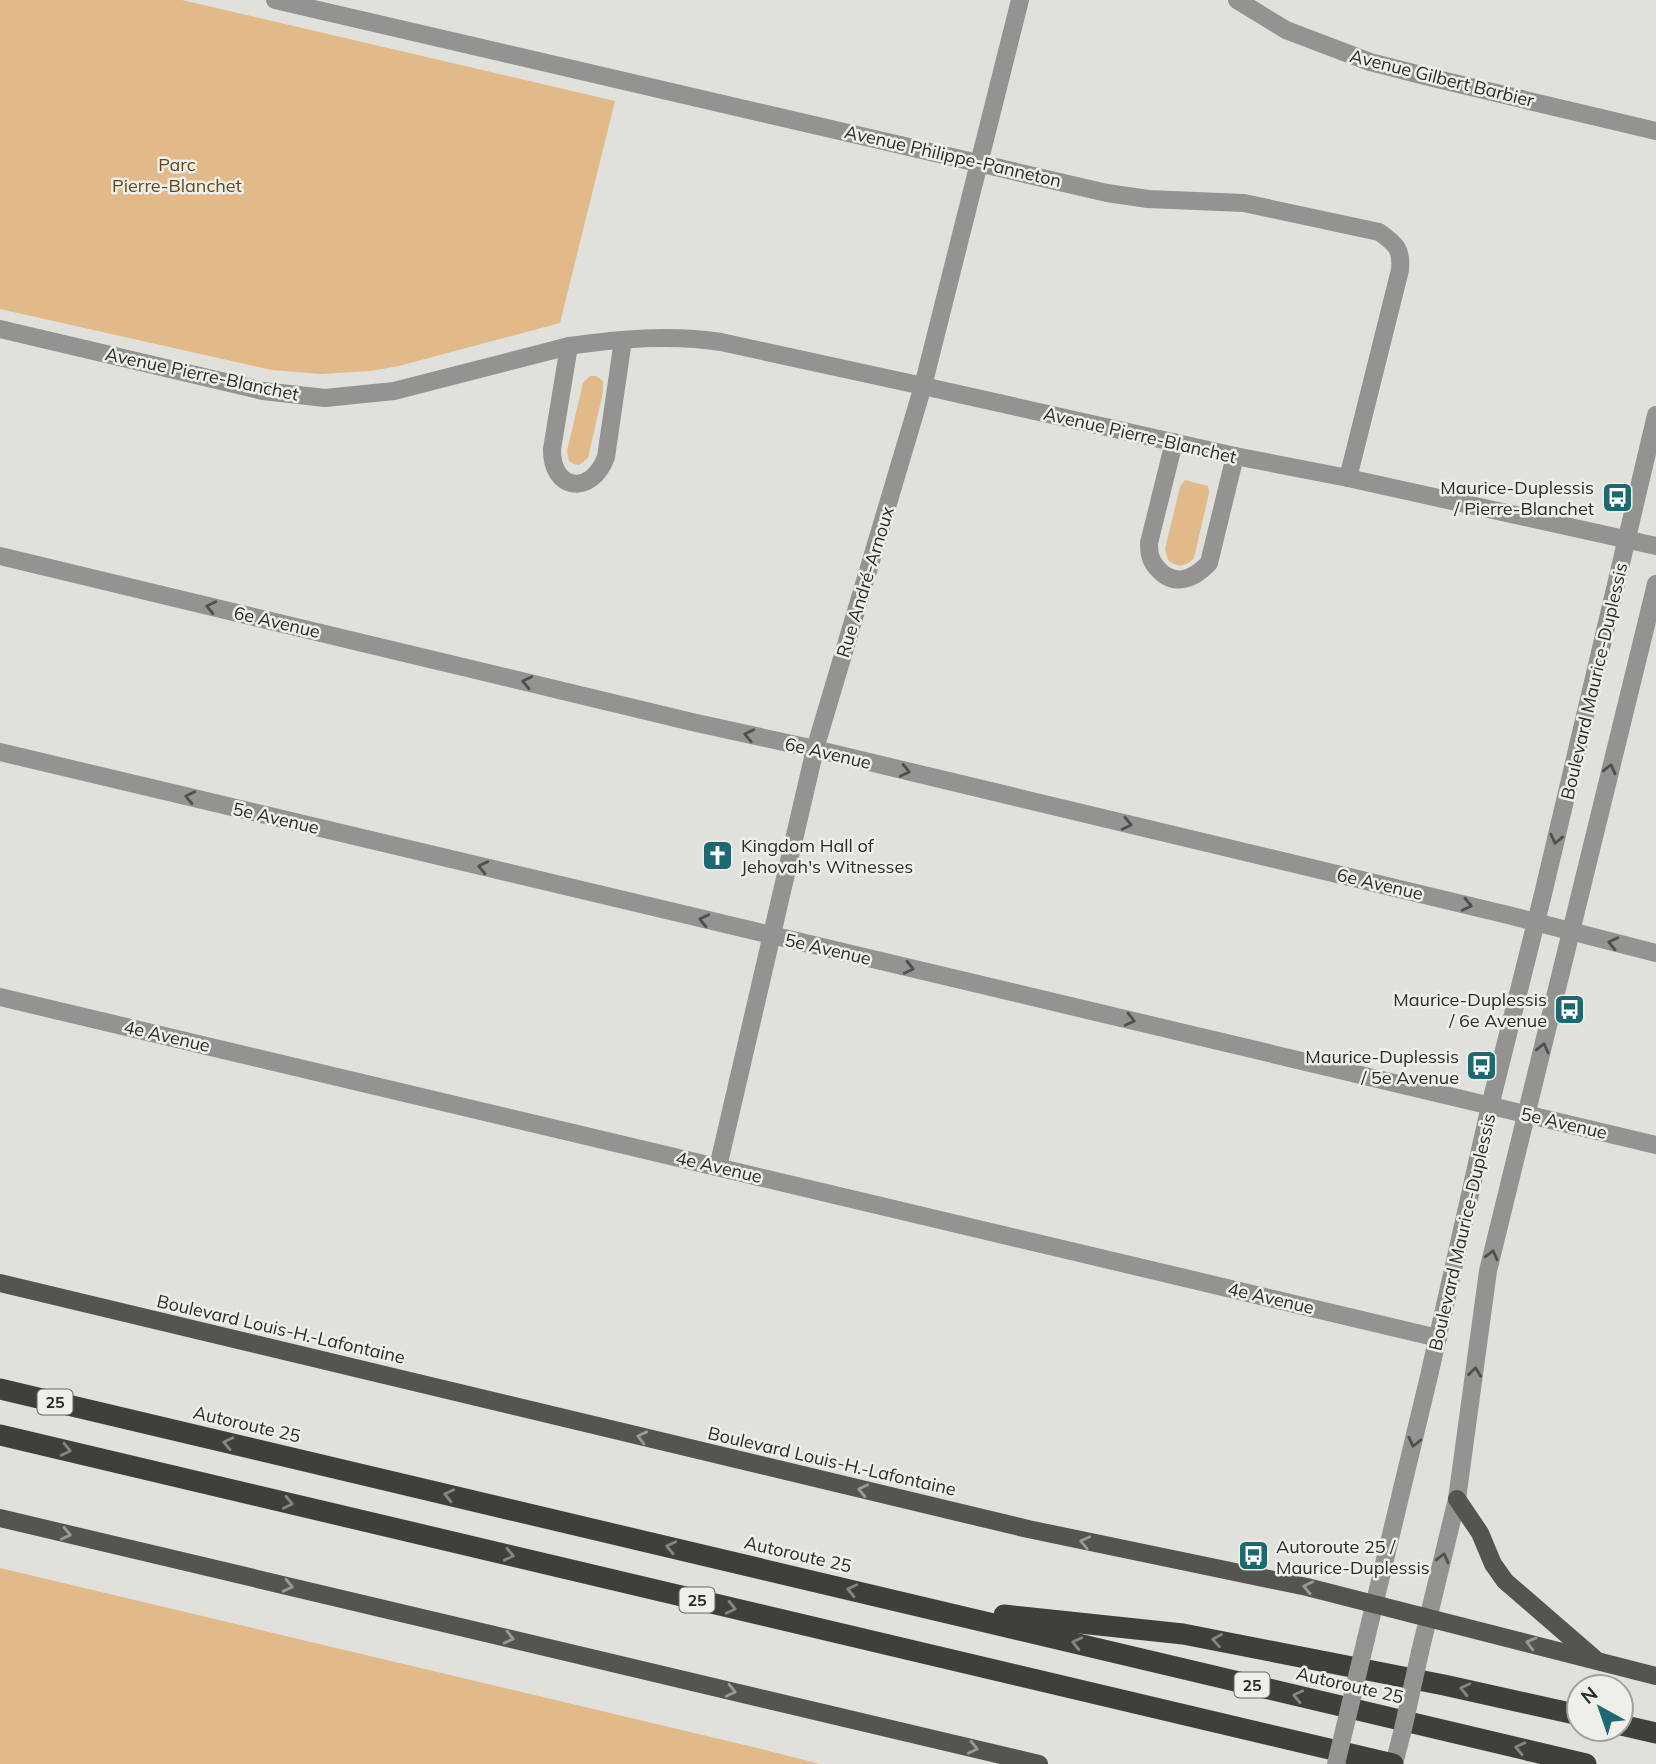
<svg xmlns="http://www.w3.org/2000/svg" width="1656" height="1764" font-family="Mulish,sans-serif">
  <rect width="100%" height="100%" fill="#e1e1dc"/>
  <!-- green -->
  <g fill="#e2b988">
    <polygon points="0,0 182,0 615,101 560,323 399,366 370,371 321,374 272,370 0,309"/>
    <polygon points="590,376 596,376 603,381 603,392 588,458 579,465 574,464 569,461 567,451 583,383"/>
    <path d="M1185 480 1208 486 1209 493 1194 558C1186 567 1177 568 1168 560L1165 549 1180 487Z"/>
    <polygon points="0,1568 753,1747 820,1764 0,1764"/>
  </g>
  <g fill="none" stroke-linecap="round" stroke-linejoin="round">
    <!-- minor -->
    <g stroke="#949391" stroke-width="18">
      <path d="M275 0 1107 193 1148 199 1244 203 1379 232C1396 244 1402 249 1400 270L1348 478"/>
      <polyline points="1237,0 1286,30 1370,62 1433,78 1656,131"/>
      <path d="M0 329 263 391 325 398 394 391 569 346C619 339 670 334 721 342L923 386 1235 456 1348 478 1656 546"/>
      <path d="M569 346 552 449C551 490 591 497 606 457L623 340"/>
      <path d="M1174 442 1149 543C1149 553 1150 560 1157 568 1174 588 1194 579 1209 563L1235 456"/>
      <polyline points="0,556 692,722 815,749 1508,915 1656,953"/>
      <polyline points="0,752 1656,1145"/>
      <polyline points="0,997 1438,1338"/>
      <polyline points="718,1167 815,749 923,386 1020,0"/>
      <polyline points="1366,1639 1429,1376 1490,1106 1543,894 1656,415"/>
      <polyline points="1420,1652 1457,1499 1488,1271 1656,584"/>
      <polyline points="1394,1764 1403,1729"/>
    </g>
    <!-- major -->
    <g stroke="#565451" stroke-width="18">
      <polyline points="0,1283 1028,1529 1307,1587 1656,1676"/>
      <polyline points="1457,1499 1480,1533 1493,1564 1505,1581 1594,1658"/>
      <polyline points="0,1518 1039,1764"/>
    </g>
    <!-- highway -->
    <g stroke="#403f3a" stroke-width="21">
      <polyline points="0,1389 1586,1764"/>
      <polyline points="0,1435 1393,1764"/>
      <polyline points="1004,1615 1183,1634 1444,1685 1579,1715"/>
      <polyline points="1621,1725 1656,1733"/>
    </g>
    <!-- minor-bridge -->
    <g stroke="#949391" stroke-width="18">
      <polyline points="1403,1729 1420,1652"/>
      <polyline points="1336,1764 1366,1639"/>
    </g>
  </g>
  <!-- one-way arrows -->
  <defs><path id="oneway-chevron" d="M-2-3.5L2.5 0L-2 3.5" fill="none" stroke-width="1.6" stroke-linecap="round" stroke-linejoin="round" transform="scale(1.75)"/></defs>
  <g stroke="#504f4d">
    <use href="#oneway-chevron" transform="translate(211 607) rotate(-167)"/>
    <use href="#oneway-chevron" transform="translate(527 682) rotate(-167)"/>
    <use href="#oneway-chevron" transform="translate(749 735) rotate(-168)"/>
    <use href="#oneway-chevron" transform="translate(1610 769) rotate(-76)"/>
    <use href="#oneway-chevron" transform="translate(905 771) rotate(13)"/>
    <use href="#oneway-chevron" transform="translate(190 797) rotate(-167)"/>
    <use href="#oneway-chevron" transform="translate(1127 824) rotate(13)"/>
    <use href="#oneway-chevron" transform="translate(1556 839) rotate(103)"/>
    <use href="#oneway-chevron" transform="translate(483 867) rotate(-167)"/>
    <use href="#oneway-chevron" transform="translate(1467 905) rotate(13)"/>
    <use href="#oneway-chevron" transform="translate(704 920) rotate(-167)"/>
    <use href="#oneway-chevron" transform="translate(1613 943) rotate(-167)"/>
    <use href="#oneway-chevron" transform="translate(909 968) rotate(13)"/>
    <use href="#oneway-chevron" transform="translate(1130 1020) rotate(13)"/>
    <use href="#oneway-chevron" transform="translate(1543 1048) rotate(-76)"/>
    <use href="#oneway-chevron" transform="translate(1492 1255) rotate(-76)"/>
    <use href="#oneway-chevron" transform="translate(1475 1372) rotate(-83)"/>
    <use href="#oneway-chevron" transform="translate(1414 1442) rotate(103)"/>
    <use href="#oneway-chevron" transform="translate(1443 1558) rotate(-76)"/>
  </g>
  <g stroke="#9a9a95">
    <use href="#oneway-chevron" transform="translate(642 1437) rotate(-166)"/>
    <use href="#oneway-chevron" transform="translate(863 1490) rotate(-167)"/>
    <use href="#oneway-chevron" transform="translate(66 1534) rotate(13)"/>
    <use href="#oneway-chevron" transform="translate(1085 1542) rotate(-168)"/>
    <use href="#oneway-chevron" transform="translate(288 1586) rotate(13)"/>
    <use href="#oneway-chevron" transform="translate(1308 1587) rotate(-167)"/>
    <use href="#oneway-chevron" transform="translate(509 1638) rotate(14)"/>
    <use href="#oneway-chevron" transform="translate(1531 1643) rotate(-165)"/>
    <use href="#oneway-chevron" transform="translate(731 1691) rotate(13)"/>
    <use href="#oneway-chevron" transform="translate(973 1748) rotate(13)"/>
  </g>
  <g stroke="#868580">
    <use href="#oneway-chevron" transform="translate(228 1443) rotate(-167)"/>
    <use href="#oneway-chevron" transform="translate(66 1450) rotate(13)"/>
    <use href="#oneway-chevron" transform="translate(449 1495) rotate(-167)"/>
    <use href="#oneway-chevron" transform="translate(288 1503) rotate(13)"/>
    <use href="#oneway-chevron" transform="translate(671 1547) rotate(-167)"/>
    <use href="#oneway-chevron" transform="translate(509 1555) rotate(13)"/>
    <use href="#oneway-chevron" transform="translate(852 1590) rotate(-167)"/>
    <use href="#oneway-chevron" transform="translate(731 1608) rotate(13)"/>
    <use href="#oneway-chevron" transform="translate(1217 1640) rotate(-170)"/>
    <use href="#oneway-chevron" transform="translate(1077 1643) rotate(-167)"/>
    <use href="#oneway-chevron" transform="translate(1465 1689) rotate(-167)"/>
    <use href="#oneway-chevron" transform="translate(1298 1696) rotate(-167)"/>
    <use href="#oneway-chevron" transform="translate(1520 1748) rotate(-167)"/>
  </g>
  <!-- icons -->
  <defs>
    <symbol id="bus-square" viewBox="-11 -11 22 22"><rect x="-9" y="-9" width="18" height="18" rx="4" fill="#1d6971" stroke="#eeefe9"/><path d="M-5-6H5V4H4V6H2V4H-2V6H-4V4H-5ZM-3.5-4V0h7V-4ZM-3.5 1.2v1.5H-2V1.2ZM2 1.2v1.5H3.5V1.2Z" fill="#fff"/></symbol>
    <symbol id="church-square" viewBox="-11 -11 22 22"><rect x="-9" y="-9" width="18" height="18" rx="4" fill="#1d6971" stroke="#eeefe9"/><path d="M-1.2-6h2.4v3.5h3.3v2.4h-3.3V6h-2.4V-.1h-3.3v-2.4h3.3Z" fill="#fff"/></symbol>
  </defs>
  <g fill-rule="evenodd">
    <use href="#bus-square" x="1600" y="480" width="35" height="35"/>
    <use href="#church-square" x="700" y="838" width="35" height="35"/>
    <use href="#bus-square" x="1552" y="992" width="35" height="35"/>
    <use href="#bus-square" x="1464" y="1048" width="35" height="35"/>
    <use href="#bus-square" x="1236" y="1538" width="35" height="35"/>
  </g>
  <g text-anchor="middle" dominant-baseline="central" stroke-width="5" stroke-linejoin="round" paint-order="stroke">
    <!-- shield labels -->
    <g fill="#eeefe9" stroke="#666663" stroke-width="2">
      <rect x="37.5" y="1389.5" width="35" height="25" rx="5"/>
      <rect x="679.5" y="1587.5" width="35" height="25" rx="5"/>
      <rect x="1234.5" y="1672.5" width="35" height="25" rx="5"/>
    </g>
    <g font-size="16" font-weight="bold" fill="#2b2b29">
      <text x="55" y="1402">25</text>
      <text x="697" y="1600">25</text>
      <text x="1252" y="1685">25</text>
    </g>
    <!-- street labels -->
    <g font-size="18" fill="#2b2b29" stroke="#eeefe9">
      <text transform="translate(1442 78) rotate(14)">Avenue Gilbert Barbier</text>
      <text transform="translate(953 156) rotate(13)">Avenue Philippe-Panneton</text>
      <text transform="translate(202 374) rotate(12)">Avenue Pierre-Blanchet</text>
      <text transform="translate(1140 435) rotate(13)">Avenue Pierre-Blanchet</text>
      <text transform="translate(865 582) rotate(-73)">Rue André-Arnoux</text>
      <text transform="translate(277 622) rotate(13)">6e Avenue</text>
      <text transform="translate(1594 681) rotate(-77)">Boulevard Maurice-Duplessis</text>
      <text transform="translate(828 753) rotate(13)">6e Avenue</text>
      <text transform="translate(276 818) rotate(13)">5e Avenue</text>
      <text transform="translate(1380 884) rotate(13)">6e Avenue</text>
      <text transform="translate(828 949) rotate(13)">5e Avenue</text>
      <text transform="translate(167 1036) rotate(13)">4e Avenue</text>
      <text transform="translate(1564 1123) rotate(13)">5e Avenue</text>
      <text transform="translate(719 1167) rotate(13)">4e Avenue</text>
      <text transform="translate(1462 1232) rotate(-77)">Boulevard Maurice-Duplessis</text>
      <text transform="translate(1271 1298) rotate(13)">4e Avenue</text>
      <text transform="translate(281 1329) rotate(13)">Boulevard Louis-H.-Lafontaine</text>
      <text transform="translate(247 1424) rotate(13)">Autoroute 25</text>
      <text transform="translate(832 1461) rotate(13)">Boulevard Louis-H.-Lafontaine</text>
      <text transform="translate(798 1554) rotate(13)">Autoroute 25</text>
      <text transform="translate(1350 1685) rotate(13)">Autoroute 25</text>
    </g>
    <!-- park labels -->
    <g font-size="18" fill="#67461a" stroke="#eeefe9">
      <text x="177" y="164">Parc<tspan x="177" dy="21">Pierre-Blanchet</tspan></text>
    </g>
    <!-- poi labels -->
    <g font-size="18" fill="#2b2b29" stroke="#eeefe9" text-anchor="end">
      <text x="1594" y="487">Maurice-Duplessis<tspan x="1594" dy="21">/ Pierre-Blanchet</tspan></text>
      <text x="741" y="845" text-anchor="start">Kingdom Hall of<tspan x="741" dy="21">Jehovah's Witnesses</tspan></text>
      <text x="1547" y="999">Maurice-Duplessis<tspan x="1547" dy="21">/ 6e Avenue</tspan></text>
      <text x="1459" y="1056">Maurice-Duplessis<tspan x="1459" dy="21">/ 5e Avenue</tspan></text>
      <text x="1276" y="1546" text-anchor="start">Autoroute 25 /<tspan x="1276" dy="21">Maurice-Duplessis</tspan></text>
    </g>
  </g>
  <!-- north arrow -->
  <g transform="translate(1600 1708) rotate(320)"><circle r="33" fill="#eeefe9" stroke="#a0a19c" stroke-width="2"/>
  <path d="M0-5L12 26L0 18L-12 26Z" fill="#1d6971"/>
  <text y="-10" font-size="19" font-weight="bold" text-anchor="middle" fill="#2b2b29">N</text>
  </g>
</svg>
